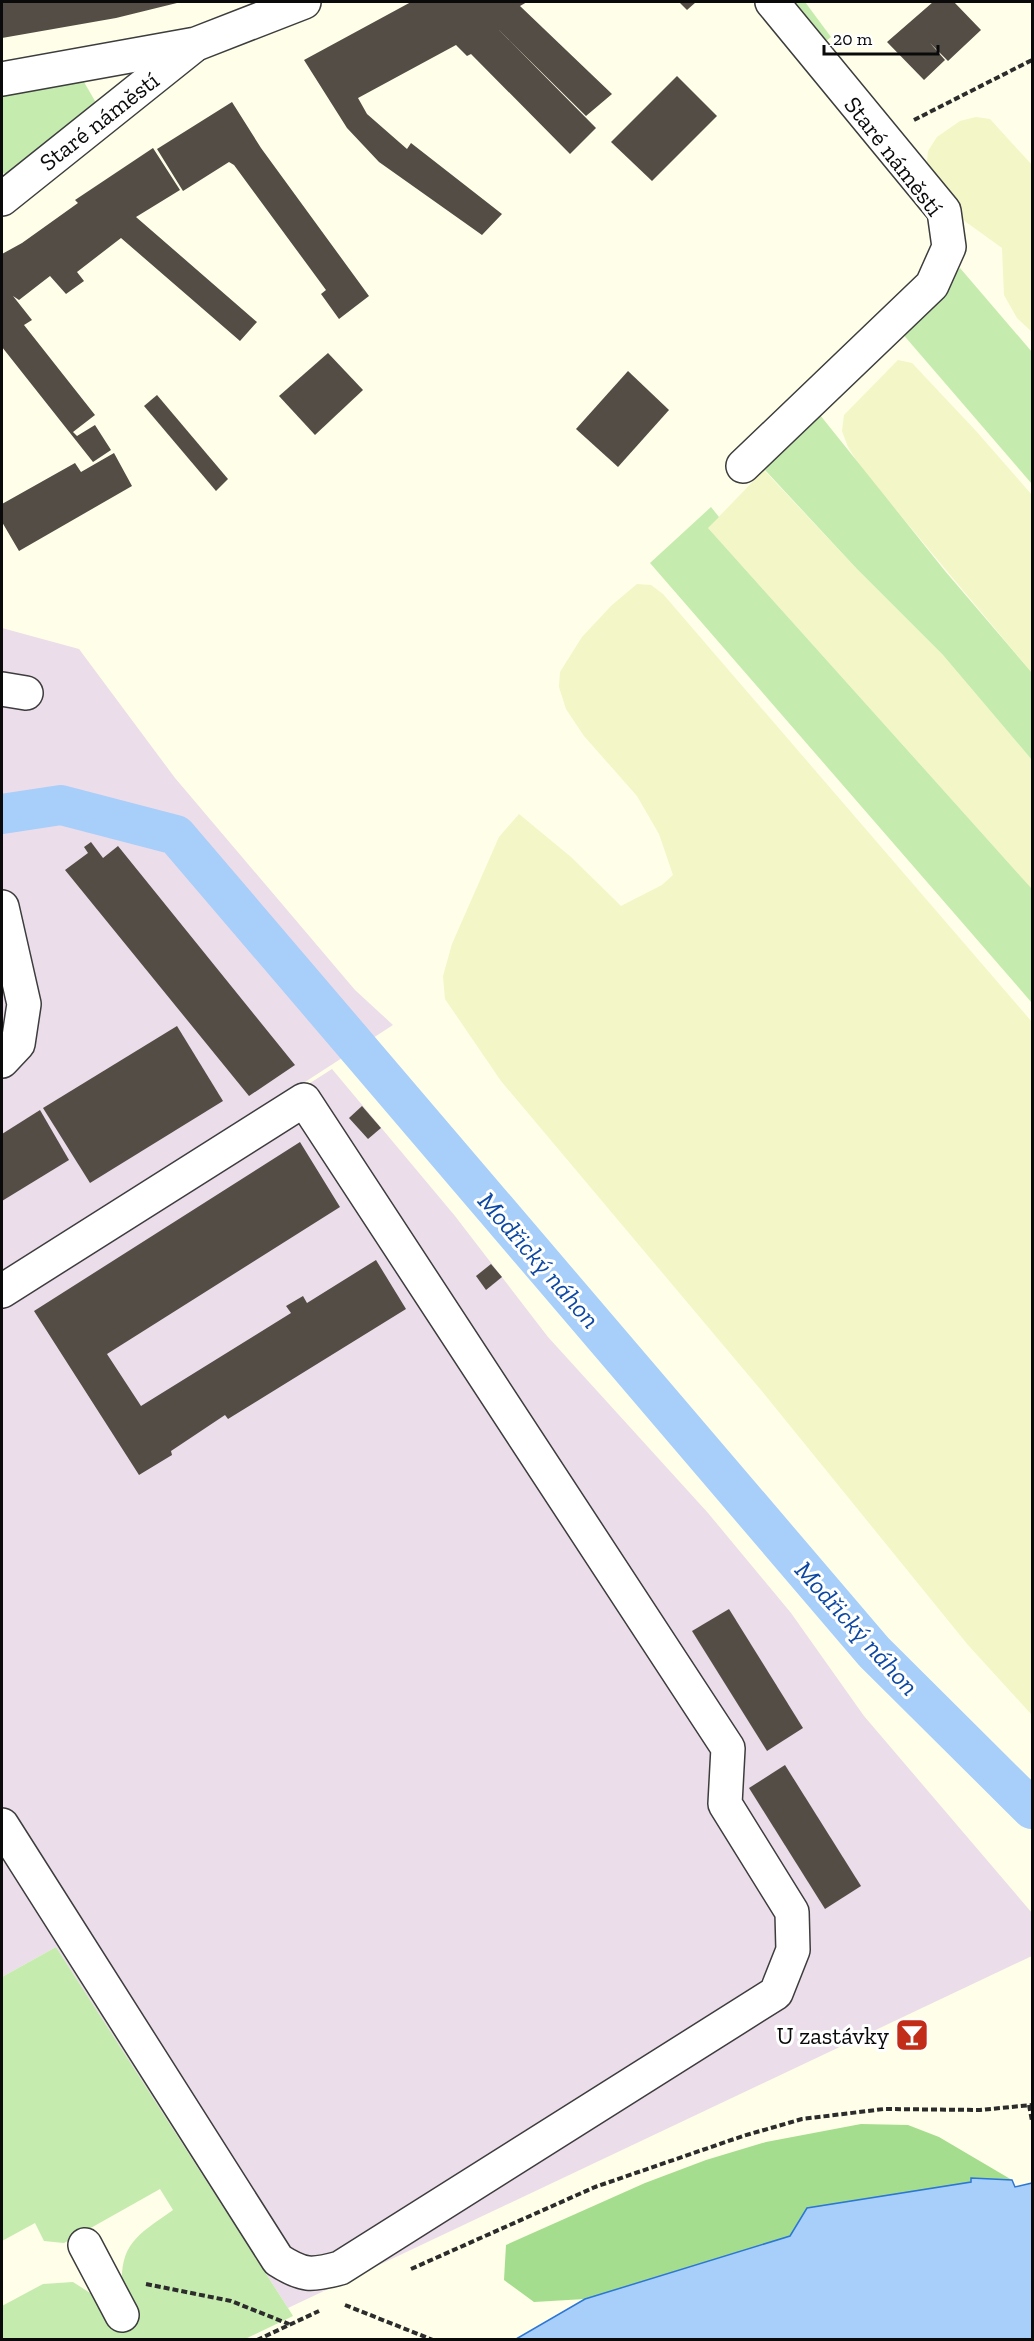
<svg xmlns="http://www.w3.org/2000/svg" width="1034" height="2341" font-family="'Zilla Slab',serif">
  <rect width="100%" height="100%" fill="#fffee8"/>
  <!-- industrial -->
  <g fill="#ebddea">
    <polygon points="2,628 79,649 175,778 355,990 393,1025 2,1278"/>
    <polygon points="332,1069 455,1216 548,1337 708,1513 791,1613 864,1716 1032,1913 1032,1956 288,2308 56,1947 2,1977 2,1281"/>
  </g>
  <!-- farmland -->
  <g fill="#f3f6c6">
    <polygon points="976,117 990,119 1032,165 1032,332 1017,318 1004,295 1002,248 966,222 951,206 933,180 927,162 928,151 937,137 960,121"/>
    <polygon points="898,360 912,363 976,431 1032,495 1032,673 861,468 848,447 842,431 844,415"/>
    <polygon points="764,470 857,569 943,655 1032,760 1032,889 708,528"/>
    <polygon points="637,584 651,585 663,594 1032,1022 1032,1715 968,1645 761,1390 501,1081 445,999 443,976 452,944 499,837 519,814 571,857 621,906 662,885 673,875 659,834 637,796 584,736 566,709 559,687 560,672 582,637 612,605"/>
  </g>
  <!-- green -->
  <g fill="#c5ebaf">
    <polygon points="783,2 805,2 831,37 818,47"/>
    <polygon points="84,82 99,108 11,174 2,173 2,92"/>
    <polygon points="960,268 1032,352 1032,484 901,332"/>
    <polygon points="816,410 945,571 1032,673 1032,760 943,655 857,569 765,470 757,477 751,470"/>
    <polygon points="711,507 719,517 708,528 1032,889 1032,1003 650,563"/>
    <path d="M56 1947 288 2308 293 2316 245 2339H2V2306L43 2284 73 2282 101 2300 122 2285C120 2242 141 2233 173 2210L160 2189 64 2243 44 2241 35 2223 2 2241V1977Z"/>
  </g>
  <!-- forest -->
  <polygon fill="#a5dd8e" points="861,2124 908,2125 939,2137 1012,2180 971,2178 971,2182 808,2208 790,2236 585,2299 534,2302 504,2280 506,2245 645,2183 706,2160 766,2142"/>
  <!-- water -->
  <polygon fill="#a8cefa" stroke="#2b76d6" stroke-width="1.5" points="971,2178 1012,2180 1015,2187 1032,2183 1032,2339 516,2339 585,2299 790,2236 807,2208 971,2182"/>
  <g fill="none" stroke-linecap="round" stroke-linejoin="round">
    <!-- canal -->
    <polyline stroke="#a8cefa" stroke-width="40" points="2,814 61,805 176,835 874,1652 1032,1809"/>
  </g>
  <!-- building -->
  <g fill="#544d46">
    <polygon points="2,2 181,2 116,18 2,38"/>
    <polygon points="411,2 527,2 520,6 612,94 586,116 498,29 596,128 570,154 471,54 467,56 456,45 358,98 367,114 407,149 411,143 502,214 482,235 379,162 347,128 304,60"/>
    <polygon points="679,2 696,2 687,10"/>
    <polygon points="933,2 954,2 981,30 948,61 930,43 945,60 924,80 887,42"/>
    <polygon points="677,76 717,116 652,181 611,142"/>
    <polygon points="232,102 261,148 369,296 339,319 321,294 326,290 234,165 229,162 183,191 157,149"/>
    <polygon points="153,148 180,190 136,217 257,322 240,341 121,238 77,272 84,281 66,294 50,276 19,300 13,296 32,320 24,325 95,415 73,432 77,436 95,425 111,450 93,462 2,347 2,254 22,243 78,203 75,200"/>
    <polygon points="328,353 363,390 315,435 279,396"/>
    <polygon points="628,371 669,410 618,467 576,429"/>
    <polygon points="157,395 228,479 216,491 144,406"/>
    <polygon points="114,453 132,486 19,551 2,522 2,504 75,463 81,472"/>
    <polygon points="91,842 103,858 118,846 295,1065 249,1096 65,870 88,853 84,847"/>
    <polygon points="177,1026 223,1101 90,1183 43,1108"/>
    <polygon points="362,1106 381,1128 368,1139 349,1118"/>
    <polygon points="40,1110 69,1160 2,1201 2,1134"/>
    <polygon points="300,1142 340,1207 107,1354 141,1406 291,1313 286,1306 303,1296 307,1303 376,1260 406,1309 228,1419 225,1415 171,1451 172,1455 139,1475 34,1311"/>
    <polygon points="491,1264 502,1277 486,1290 476,1276"/>
    <polygon points="729,1609 803,1728 767,1751 692,1631"/>
    <polygon points="785,1765 861,1886 825,1909 749,1788"/>
  </g>
  <g fill="none" stroke-linecap="round" stroke-linejoin="round">
    <defs>
      <g id="minor">
        <polyline points="2,79 196,44 304,2"/>
        <polyline points="2,199 192,47"/>
        <polyline points="743,466 932,285 949,247 944,211 772,2"/>
        <polyline points="2,689 26,693"/>
        <polyline points="2,907 24,1004 18,1044 2,1061"/>
        <path d="M2 1291 304 1100 728 1748 725 1804 792 1912 793 1950 776 1993 340 2268C311 2276 303 2276 278 2260L2 1825"/>
        <polyline points="85,2245 122,2315"/>
      </g>
    </defs>
    <!-- minor casing -->
    <use href="#minor" stroke="#3d3d3d" stroke-width="36"/>
    <!-- path -->
    <g stroke="#2c2c2c" stroke-width="4" stroke-dasharray="6 3" stroke-linecap="butt">
      <polyline points="914,120 1032,60"/>
      <polyline points="1029,2105 1032,2121"/>
      <polyline points="411,2269 595,2187 743,2136 802,2119 884,2109 980,2110 1032,2105"/>
      <polyline points="146,2284 231,2301 289,2324"/>
      <polyline points="345,2305 433,2340"/>
      <polyline points="257,2340 319,2311"/>
    </g>
    <!-- minor -->
    <use href="#minor" stroke="#fff" stroke-width="33"/>
  </g>
  <!-- icons -->
  <defs>
    <symbol id="bar-square" viewBox="-11 -11 22 22"><rect x="-9" y="-9" width="18" height="18" rx="4" fill="#c22d1a" stroke="#fff"/><path d="M-6-5H6L.8 .8V4.5H3.5V6h-7V4.5H-.8V.8Z" fill="#fff"/></symbol>
  </defs>
  <g fill-rule="evenodd">
    <use href="#bar-square" x="893" y="2016" width="38" height="38"/>
  </g>
  <g text-anchor="middle" dominant-baseline="central" stroke-width="6" stroke-linejoin="round" paint-order="stroke">
    <!-- street labels -->
    <g font-size="24" fill="#0a0a0a" stroke="#fff">
      <text transform="translate(99 121) rotate(-38)">Staré náměstí</text>
      <text transform="translate(894 156) rotate(52)">Staré náměstí</text>
    </g>
    <!-- poi labels -->
    <g font-size="24" fill="#0a0a0a" stroke="#fff" text-anchor="end">
      <text x="889" y="2035">U zastávky</text>
    </g>
    <!-- water labels -->
    <g font-size="26" font-style="italic" fill="#0d49a3" stroke="#fff">
      <text transform="translate(539 1260) rotate(49)">Modřický náhon</text>
      <text transform="translate(857 1628) rotate(48)">Modřický náhon</text>
    </g>
  </g>
  <!-- border -->
  <rect width="1034" height="2341" fill="none" stroke="#0a0a0a" stroke-width="6"/>
  <!-- scale -->
  <path d="M824 45v9h114v-9" fill="none" stroke="#0a0a0a" stroke-width="3"/>
  <text x="833" y="45" font-size="18" fill="#0a0a0a" stroke="#ffffff" stroke-width="4.5" paint-order="stroke">20 m</text>
</svg>
